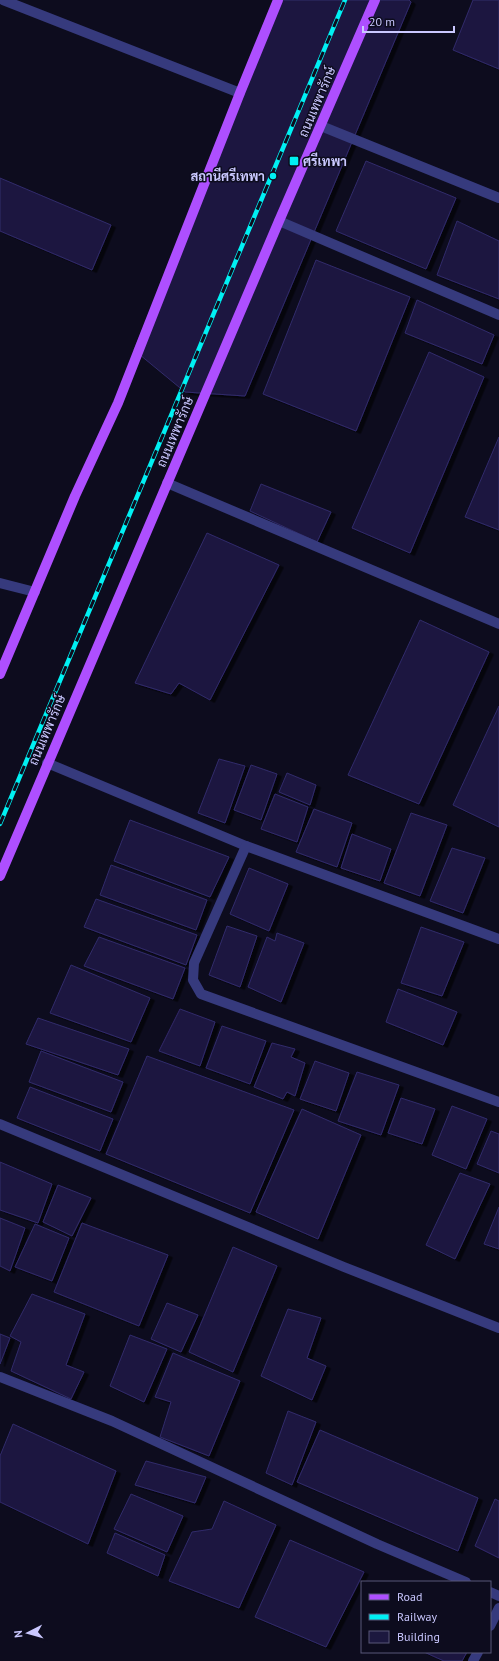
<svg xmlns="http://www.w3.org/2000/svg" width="499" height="1661" font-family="'PT Sans',Sarabun,sans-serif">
  <defs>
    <filter id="shadow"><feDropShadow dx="4.5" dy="2.5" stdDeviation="0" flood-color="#0009"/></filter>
  </defs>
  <rect width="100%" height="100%" fill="#0d0c1e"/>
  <!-- building -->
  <g fill="#1c183f" stroke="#312a6b" filter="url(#shadow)">
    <polygon points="281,0 409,0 411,2 245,396 185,392 134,350"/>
    <polygon points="473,0 499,0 499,69 453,50"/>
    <polygon points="366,161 456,198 426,269 336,231"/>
    <polygon points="0,178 111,225 92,270 0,231"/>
    <polygon points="457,221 499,241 499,299 437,275"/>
    <polygon points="316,260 410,297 356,431 263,394"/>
    <polygon points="417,300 494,335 482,364 405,333"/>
    <polygon points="429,352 484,377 410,553 352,528"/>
    <polygon points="499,437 499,530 465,517"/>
    <polygon points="261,484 331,512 317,542 250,511"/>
    <polygon points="207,533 279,565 210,700 179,683 171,694 135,683"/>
    <polygon points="420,620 489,652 419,804 348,775"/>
    <polygon points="499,706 499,827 453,805"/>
    <polygon points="219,759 245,766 225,823 198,813"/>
    <polygon points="251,765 277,774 261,820 234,810"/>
    <polygon points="287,773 316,785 310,805 279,792"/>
    <polygon points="275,794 308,807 297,842 261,829"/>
    <polygon points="314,809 352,823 337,867 296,852"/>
    <polygon points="411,813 447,825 420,896 384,883"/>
    <polygon points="130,820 229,857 210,897 114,861"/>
    <polygon points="352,834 391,849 380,881 341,868"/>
    <polygon points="452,848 485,858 463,913 430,901"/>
    <polygon points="111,865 207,900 196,930 100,895"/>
    <polygon points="249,868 288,884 269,931 230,914"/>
    <polygon points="96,899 197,935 186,965 84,927"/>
    <polygon points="227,926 257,936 240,987 209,975"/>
    <polygon points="421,927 464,942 442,996 401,983"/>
    <polygon points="277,933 304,943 281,1002 248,987 267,937 275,941"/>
    <polygon points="99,937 185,968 173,999 84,966"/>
    <polygon points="71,965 150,998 131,1042 50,1013"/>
    <polygon points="398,989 457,1012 443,1045 386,1022"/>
    <polygon points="180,1009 215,1022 200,1066 159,1051"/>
    <polygon points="38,1018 129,1049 118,1075 26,1044"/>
    <polygon points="222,1026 266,1041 250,1084 206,1068"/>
    <polygon points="272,1043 295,1049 291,1057 305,1063 295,1096 287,1092 283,1099 254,1087"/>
    <polygon points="41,1051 123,1082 111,1112 29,1082"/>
    <polygon points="147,1056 294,1110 250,1213 106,1154"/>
    <polygon points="315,1061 349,1073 336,1111 300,1099"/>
    <polygon points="357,1072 399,1085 381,1135 338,1121"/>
    <polygon points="30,1087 113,1119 100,1151 17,1118"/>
    <polygon points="401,1098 435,1109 422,1144 388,1133"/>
    <polygon points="452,1106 487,1119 466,1169 432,1155"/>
    <polygon points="302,1109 361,1135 318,1239 256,1212"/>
    <polygon points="491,1131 499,1134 499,1173 477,1164"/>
    <polygon points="0,1162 52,1184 38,1223 0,1210"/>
    <polygon points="460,1173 490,1184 455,1259 426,1245"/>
    <polygon points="58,1185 91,1198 72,1236 43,1222"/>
    <polygon points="499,1207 499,1249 484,1244"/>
    <polygon points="0,1218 25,1228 10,1271 0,1266"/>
    <polygon points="82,1223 168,1255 139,1326 54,1292"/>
    <polygon points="35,1224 69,1238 52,1281 15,1267"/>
    <polygon points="233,1247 277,1266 233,1372 189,1352"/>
    <polygon points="32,1294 85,1314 66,1365 84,1372 71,1399 11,1371 21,1342 10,1336"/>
    <polygon points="167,1303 198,1315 181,1352 151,1339"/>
    <polygon points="288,1309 321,1318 307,1358 326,1366 312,1400 261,1376"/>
    <polygon points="0,1334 10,1338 0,1364"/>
    <polygon points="130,1335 167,1349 144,1402 110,1386"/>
    <polygon points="173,1353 240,1381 209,1456 160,1437 171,1402 155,1397"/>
    <polygon points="288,1411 316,1422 292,1485 266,1473"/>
    <polygon points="13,1424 116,1471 88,1544 0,1502 0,1456"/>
    <polygon points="320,1430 478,1498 458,1551 297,1482"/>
    <polygon points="146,1461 206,1477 195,1503 135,1485"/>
    <polygon points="131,1494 183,1516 167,1552 114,1529"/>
    <polygon points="495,1499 499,1501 499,1558 475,1546"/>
    <polygon points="224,1501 276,1525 239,1608 169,1581 192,1532 212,1529"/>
    <polygon points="115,1533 165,1555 158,1576 107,1553"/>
    <polygon points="290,1540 364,1572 326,1647 255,1617"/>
    <polygon points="424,1652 467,1652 462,1661 444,1661"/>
  </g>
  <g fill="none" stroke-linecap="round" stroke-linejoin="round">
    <!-- minor -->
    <g stroke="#363a7d" stroke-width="10">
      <polyline points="3,0 240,93"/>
      <polyline points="321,126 499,198"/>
      <polyline points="279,221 499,315"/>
      <polyline points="167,483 499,624"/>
      <polyline points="0,583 35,592"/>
      <polyline points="47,763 246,846 499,939"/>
      <polyline points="246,846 194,963 193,980 201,994 499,1102"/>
      <polyline points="0,1124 344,1267 499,1328"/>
      <polyline points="0,1377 112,1421 377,1544 466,1582"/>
      <polyline points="490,1592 499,1596"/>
      <polyline points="490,1626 499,1608"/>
      <polyline points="473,1661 478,1652"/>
    </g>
    <!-- major -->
    <g stroke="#ae4fff" stroke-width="10">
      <polyline points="0,674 75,496 118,403 240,93 278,0"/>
      <polyline points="0,876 279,221 375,0"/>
    </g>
    <defs>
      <polyline id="rail" points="0,824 345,0"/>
    </defs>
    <!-- rail casing -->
    <use href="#rail" stroke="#00f0f3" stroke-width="4.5"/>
    <!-- rail -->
    <use href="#rail" stroke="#0d0c1e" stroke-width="3" stroke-dasharray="9" stroke-linecap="butt"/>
  </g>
  <!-- markers -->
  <g fill="#00f0f3" stroke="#0d0c1e" stroke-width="1.5">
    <rect x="289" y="156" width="10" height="10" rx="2"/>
    <circle cx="273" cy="176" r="4"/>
  </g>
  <g text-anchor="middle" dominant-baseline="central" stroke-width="3" stroke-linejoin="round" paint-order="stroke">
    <!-- street labels -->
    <g font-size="13" fill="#cac8ff" stroke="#0d0c1e">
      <text transform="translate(317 102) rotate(-67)">ถนนเทพารักษ์</text>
      <text transform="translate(175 432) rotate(-67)">ถนนเทพารักษ์</text>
      <text transform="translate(47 730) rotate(-67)">ถนนเทพารักษ์</text>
    </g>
    <!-- poi labels -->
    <g font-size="13" font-weight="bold" fill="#cac8ff" stroke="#0d0c1e" text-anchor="start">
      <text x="303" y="161">ศรีเทพา</text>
      <text x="265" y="176" text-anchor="end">สถานีศรีเทพา</text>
    </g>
  </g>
  <!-- legend -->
  <rect x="361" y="1581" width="130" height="72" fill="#0d0c1e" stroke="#595778"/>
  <rect x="369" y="1594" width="20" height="6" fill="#ae4fff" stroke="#595778"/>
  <text x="397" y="1601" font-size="12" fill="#cac8ff">Road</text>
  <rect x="369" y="1614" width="20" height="6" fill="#00f0f3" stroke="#595778"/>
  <text x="397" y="1621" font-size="12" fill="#cac8ff">Railway</text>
  <rect x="369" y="1631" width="20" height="12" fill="#1c183f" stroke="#595778"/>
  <text x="397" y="1641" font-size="12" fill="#cac8ff">Building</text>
  <!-- north arrow -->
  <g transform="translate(28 1633) rotate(264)" stroke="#0d0c1e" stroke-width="3" paint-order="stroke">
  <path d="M0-3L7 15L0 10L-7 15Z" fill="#cac8ff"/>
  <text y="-6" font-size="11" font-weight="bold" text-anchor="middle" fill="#cac8ff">N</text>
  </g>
  <!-- scale -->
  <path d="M363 26v6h91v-6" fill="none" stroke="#cac8ff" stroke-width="2"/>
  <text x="369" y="26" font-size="12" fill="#cac8ff" stroke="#0d0c1e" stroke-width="3" paint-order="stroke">20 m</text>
</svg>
